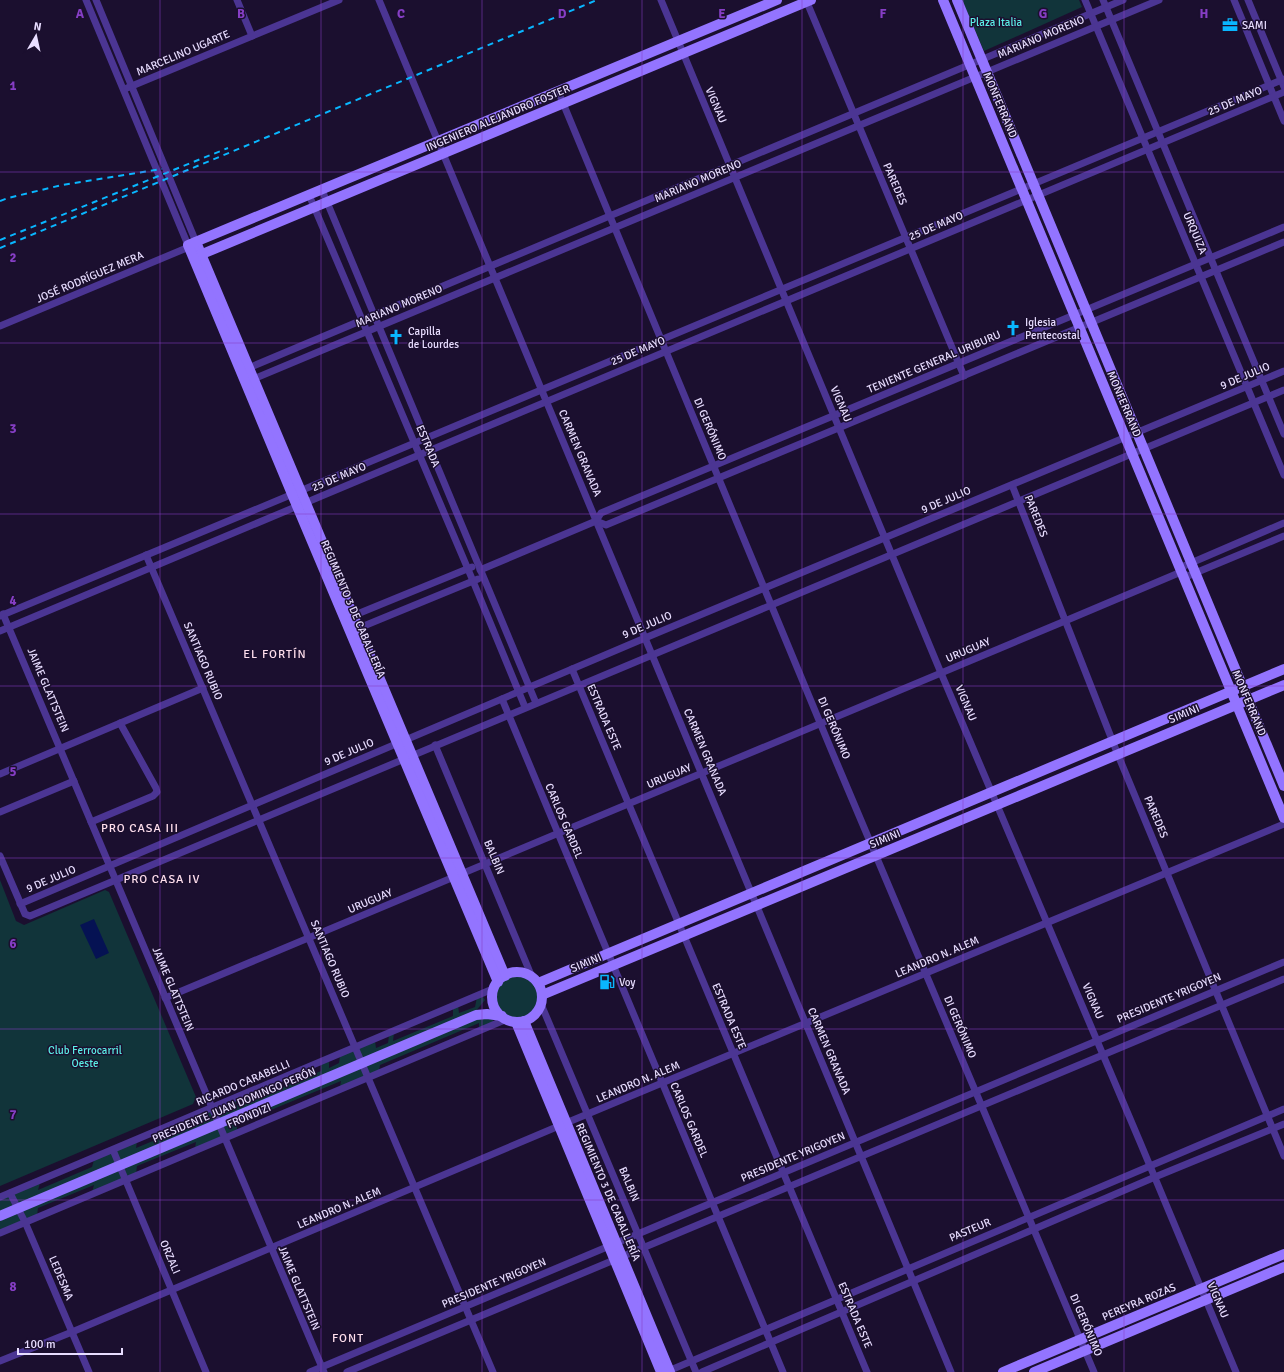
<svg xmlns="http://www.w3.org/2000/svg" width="1284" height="1372" font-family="Signika,sans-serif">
  <rect width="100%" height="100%" fill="#1b0f2f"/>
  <!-- green -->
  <g fill="#11343a">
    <polygon points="962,0 1079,0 1082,7 984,51"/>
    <polygon points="0,880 16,921 24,925 105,890 109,892 196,1097 193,1104 0,1186"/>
    <circle cx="517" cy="997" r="21"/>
    <polygon points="482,995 485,1000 475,1012 0,1212 0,1200 40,1183 38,1190 92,1167 94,1160 137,1142 136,1148 177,1131 179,1124 183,1122 182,1129 195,1123 196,1117 237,1100 235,1106 244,1103 245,1096 250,1094 250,1101 321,1071 321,1064 329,1060 329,1068 339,1063 340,1056 375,1041 376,1048 388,1043 389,1035 394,1033 393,1041 453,1016 453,1008 458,1005 459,1013 475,1007 477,997"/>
    <polygon points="477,1018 486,1018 493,1020 493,1022 479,1030 479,1023 380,1065 379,1071 340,1087 341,1081 237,1124 237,1131 195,1148 196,1142 137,1166 136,1174 92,1192 94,1185 38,1208 37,1216 0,1231 0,1219"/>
  </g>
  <!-- water -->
  <polygon fill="#051253" points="94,919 109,953 96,959 80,925"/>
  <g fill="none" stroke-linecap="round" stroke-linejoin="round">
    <!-- street -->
    <g stroke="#4b3593" stroke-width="7">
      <polyline points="86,0 188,245"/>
      <polyline points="96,0 196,242"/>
      <polyline points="237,0 252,36"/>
      <polyline points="379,0 951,1372"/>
      <polyline points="661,0 941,673 1140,1142 1236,1372"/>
      <polyline points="806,0 964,376"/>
      <polyline points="1085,0 1284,475"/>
      <polyline points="1103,0 1284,434"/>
      <polyline points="1234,0 1284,121"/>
      <polyline points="1248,0 1284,87"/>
      <polyline points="127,88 339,0"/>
      <polyline points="558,91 833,754 1094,1372"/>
      <polyline points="322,190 536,703"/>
      <polyline points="309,195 473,581 525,707"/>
      <polyline points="0,326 189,247"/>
      <polyline points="246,369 1123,0"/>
      <polyline points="251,380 1159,0"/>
      <polyline points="1012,485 1118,755 1284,1156"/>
      <polyline points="596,521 606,525 1284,242"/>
      <polyline points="146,555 493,1372"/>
      <polyline points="480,570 596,521 601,513 1284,227"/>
      <polyline points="1181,572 1188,576 1284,536"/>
      <polyline points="3,614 324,1372"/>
      <polyline points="0,616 300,491 1284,79"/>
      <polyline points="350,617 472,567"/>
      <polyline points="354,630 478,579"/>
      <polyline points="0,631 1284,92"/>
      <polyline points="572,669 867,1372"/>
      <polyline points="502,699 783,1372"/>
      <polyline points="435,745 532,977"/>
      <polyline points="0,774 203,688"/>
      <polyline points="0,812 74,781"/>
      <polyline points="91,822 153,796 157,792 156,788 120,723"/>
      <polyline points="0,856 25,914 30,916 1284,390"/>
      <polyline points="20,904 645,638 1284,371"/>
      <polyline points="165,998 1065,621 1181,572 1184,566 1284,523"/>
      <polyline points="541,1004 696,1372"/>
      <polyline points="113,1150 206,1372"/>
      <polyline points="10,1193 25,1222 89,1372"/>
      <polyline points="0,1197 495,988"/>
      <polyline points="0,1233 507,1019"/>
      <polyline points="0,1361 72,1332 566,1123 1284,824"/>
      <polyline points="310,1372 1284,962"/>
      <polyline points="347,1372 1284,979"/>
      <polyline points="666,1372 1284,1109"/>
      <polyline points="702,1372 1155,1177 1284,1124"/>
    </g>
    <!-- secondary -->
    <g stroke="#9374ff" stroke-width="10">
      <polyline points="943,0 1284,818"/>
      <polyline points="957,0 1284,786"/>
      <polyline points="196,242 505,976"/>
      <polyline points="195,257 811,0"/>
      <circle cx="517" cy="997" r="25"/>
      <polyline points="498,982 297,506 188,245 777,0"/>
      <polyline points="538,983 1284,669"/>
      <polyline points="542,995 1284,685"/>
      <polyline points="524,1021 670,1372"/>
      <polyline points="516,1022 661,1372"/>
      <polyline points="0,1216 476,1015 487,1014 502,1016"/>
      <polyline points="1003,1372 1284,1254"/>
      <polyline points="1034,1372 1284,1267"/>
    </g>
    <!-- rail -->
    <g stroke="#09b6ff" stroke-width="2" stroke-dasharray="6 5" stroke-linecap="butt">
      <polyline points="0,201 8,198 62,185 162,169"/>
      <polyline points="0,240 228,148"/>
      <polyline points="0,248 597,0"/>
    </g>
  </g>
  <!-- grid -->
  <path fill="none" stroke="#863ec5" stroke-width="1" stroke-opacity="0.55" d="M160 0V1372M321 0V1372M482 0V1372M642 0V1372M802 0V1372M963 0V1372M1124 0V1372M0 172H1284M0 343H1284M0 514H1284M0 686H1284M0 858H1284M0 1029H1284M0 1200H1284"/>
  <!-- icons -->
  <defs>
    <symbol id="office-bare" viewBox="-9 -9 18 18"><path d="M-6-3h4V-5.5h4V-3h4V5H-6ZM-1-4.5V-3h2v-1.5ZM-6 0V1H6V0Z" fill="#09b6ff" stroke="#1b0f2f" stroke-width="2.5" paint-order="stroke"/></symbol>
    <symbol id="church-bare" viewBox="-9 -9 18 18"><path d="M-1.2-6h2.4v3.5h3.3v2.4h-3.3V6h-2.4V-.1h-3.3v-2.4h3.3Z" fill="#09b6ff" stroke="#1b0f2f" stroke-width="2.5" paint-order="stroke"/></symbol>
    <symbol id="fuel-bare" viewBox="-9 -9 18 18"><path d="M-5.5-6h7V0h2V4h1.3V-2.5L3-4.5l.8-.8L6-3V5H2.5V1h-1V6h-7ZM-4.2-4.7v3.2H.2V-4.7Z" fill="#09b6ff" stroke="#1b0f2f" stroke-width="2.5" paint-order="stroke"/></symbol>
  </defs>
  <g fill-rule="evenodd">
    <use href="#office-bare" x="1219" y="14" width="22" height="22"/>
    <use href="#church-bare" x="1002" y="317" width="22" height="22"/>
    <use href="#church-bare" x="385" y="326" width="22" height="22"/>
    <use href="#fuel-bare" x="596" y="971" width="22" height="22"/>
  </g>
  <g text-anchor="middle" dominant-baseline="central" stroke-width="3" stroke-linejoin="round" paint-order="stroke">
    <!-- park labels -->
    <g font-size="11" fill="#5beee6" stroke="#1b0f2f">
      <text x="996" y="22">Plaza Italia</text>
      <text x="85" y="1050">Club Ferrocarril<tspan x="85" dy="13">Oeste</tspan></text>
    </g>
    <!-- poi labels -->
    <g font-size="11" fill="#e8ddff" stroke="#1b0f2f" text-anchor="start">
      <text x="1242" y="25">SAMI</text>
      <text x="1025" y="322">Iglesia<tspan x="1025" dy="13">Pentecostal</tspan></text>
      <text x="408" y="331">Capilla<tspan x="408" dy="13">de Lourdes</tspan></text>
      <text x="619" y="982">Voy</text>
    </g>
    <!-- street labels -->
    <g font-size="11" fill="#e8ddff" stroke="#1b0f2f">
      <text transform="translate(1041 37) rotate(-23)">MARIANO MORENO</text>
      <text transform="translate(183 53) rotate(-23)">MARCELINO UGARTE</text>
      <text transform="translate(1235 101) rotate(-23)">25 DE MAYO</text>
      <text transform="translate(716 105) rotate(67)">VIGNAU</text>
      <text transform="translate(1000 105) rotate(67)">MONFERRAND</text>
      <text transform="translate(498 118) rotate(-23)">INGENIERO ALEJANDRO FOSTER</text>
      <text transform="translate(698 181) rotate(-23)">MARIANO MORENO</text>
      <text transform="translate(895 184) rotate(67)">PAREDES</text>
      <text transform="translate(936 226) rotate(-23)">25 DE MAYO</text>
      <text transform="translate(1195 233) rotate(67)">URQUIZA</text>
      <text transform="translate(90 277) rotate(-23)">JOSÉ RODRÍGUEZ MERA</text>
      <text transform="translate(399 306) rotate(-23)">MARIANO MORENO</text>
      <text transform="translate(638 351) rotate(-23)">25 DE MAYO</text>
      <text transform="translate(934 362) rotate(-23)">TENIENTE GENERAL URIBURU</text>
      <text transform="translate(1245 376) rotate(-23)">9 DE JULIO</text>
      <text transform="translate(841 404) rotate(67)">VIGNAU</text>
      <text transform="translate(1124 404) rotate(67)">MONFERRAND</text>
      <text transform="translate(710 429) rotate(67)">DI GERÓNIMO</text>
      <text transform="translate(428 446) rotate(67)">ESTRADA</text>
      <text transform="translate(580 453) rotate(67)">CARMEN GRANADA</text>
      <text transform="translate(339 477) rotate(-23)">25 DE MAYO</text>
      <text transform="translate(946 500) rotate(-23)">9 DE JULIO</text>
      <text transform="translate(1036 516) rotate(68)">PAREDES</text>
      <text transform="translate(353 609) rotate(67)">REGIMIENTO 3 DE CABALLERÍA</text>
      <text transform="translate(647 625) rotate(-23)">9 DE JULIO</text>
      <text transform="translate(968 650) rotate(-23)">URUGUAY</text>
      <text transform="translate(203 661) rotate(67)">SANTIAGO RUBIO</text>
      <text transform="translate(48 690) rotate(67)">JAIME GLATTSTEIN</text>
      <text transform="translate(966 703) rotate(67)">VIGNAU</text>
      <text transform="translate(1249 703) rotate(67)">MONFERRAND</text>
      <text transform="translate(1184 714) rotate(-23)">SIMINI</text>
      <text transform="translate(604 717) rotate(67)">ESTRADA ESTE</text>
      <text transform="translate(834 728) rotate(67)">DI GERÓNIMO</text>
      <text transform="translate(349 752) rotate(-23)">9 DE JULIO</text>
      <text transform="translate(705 752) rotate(67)">CARMEN GRANADA</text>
      <text transform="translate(669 776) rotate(-23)">URUGUAY</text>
      <text transform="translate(1156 817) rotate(67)">PAREDES</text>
      <text transform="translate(564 821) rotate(67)">CARLOS GARDEL</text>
      <text transform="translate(885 839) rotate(-23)">SIMINI</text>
      <text transform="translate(494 857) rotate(67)">BALBIN</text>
      <text transform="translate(51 879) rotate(-23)">9 DE JULIO</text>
      <text transform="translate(370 901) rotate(-23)">URUGUAY</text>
      <text transform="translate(937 957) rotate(-23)">LEANDRO N. ALEM</text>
      <text transform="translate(330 959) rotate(67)">SANTIAGO RUBIO</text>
      <text transform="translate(586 963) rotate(-23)">SIMINI</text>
      <text transform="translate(173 989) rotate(67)">JAIME GLATTSTEIN</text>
      <text transform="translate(1169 998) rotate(-23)">PRESIDENTE YRIGOYEN</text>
      <text transform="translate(1093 1001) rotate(67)">VIGNAU</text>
      <text transform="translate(729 1016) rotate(67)">ESTRADA ESTE</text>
      <text transform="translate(960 1027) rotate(67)">DI GERÓNIMO</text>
      <text transform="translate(829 1051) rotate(67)">CARMEN GRANADA</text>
      <text transform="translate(638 1082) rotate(-23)">LEANDRO N. ALEM</text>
      <text transform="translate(243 1083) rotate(-23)">RICARDO CARABELLI</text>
      <text transform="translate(234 1105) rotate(-23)">PRESIDENTE JUAN DOMINGO PERÓN</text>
      <text transform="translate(249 1116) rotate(-23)">FRONDIZI</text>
      <text transform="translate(689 1120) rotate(67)">CARLOS GARDEL</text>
      <text transform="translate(793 1157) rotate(-23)">PRESIDENTE YRIGOYEN</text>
      <text transform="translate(629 1184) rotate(67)">BALBIN</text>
      <text transform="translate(608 1192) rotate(67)">REGIMIENTO 3 DE CABALLERÍA</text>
      <text transform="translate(339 1208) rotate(-23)">LEANDRO N. ALEM</text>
      <text transform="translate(970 1230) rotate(-23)">PASTEUR</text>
      <text transform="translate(170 1257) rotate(67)">ORZALI</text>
      <text transform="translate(61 1278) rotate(67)">LEDESMA</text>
      <text transform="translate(494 1283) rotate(-23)">PRESIDENTE YRIGOYEN</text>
      <text transform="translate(299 1288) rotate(67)">JAIME GLATTSTEIN</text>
      <text transform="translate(1218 1300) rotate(67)">VIGNAU</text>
      <text transform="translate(1139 1302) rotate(-23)">PEREYRA ROZAS</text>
      <text transform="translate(855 1315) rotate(67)">ESTRADA ESTE</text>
      <text transform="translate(1086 1325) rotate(67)">DI GERÓNIMO</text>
    </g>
    <!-- neighbourhood labels -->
    <g font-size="12" letter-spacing="1" fill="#ffdfed" stroke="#1b0f2f">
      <text x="275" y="654">EL FORTÍN</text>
      <text x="140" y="828">PRO CASA III</text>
      <text x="162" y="879">PRO CASA IV</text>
      <text x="348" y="1338">FONT</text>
    </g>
  </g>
  <g font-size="13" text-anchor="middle" font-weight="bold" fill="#863ec5" stroke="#1b0f2f" stroke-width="3" stroke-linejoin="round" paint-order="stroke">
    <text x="80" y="18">A</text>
    <text x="241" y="18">B</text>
    <text x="401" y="18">C</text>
    <text x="562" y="18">D</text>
    <text x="722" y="18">E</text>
    <text x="883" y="18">F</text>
    <text x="1043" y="18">G</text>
    <text x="1204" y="18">H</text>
    <text x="13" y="90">1</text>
    <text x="13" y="262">2</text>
    <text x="13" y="433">3</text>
    <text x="13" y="605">4</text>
    <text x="13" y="776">5</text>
    <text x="13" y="948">6</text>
    <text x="13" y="1119">7</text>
    <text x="13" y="1291">8</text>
  </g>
  <!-- north arrow -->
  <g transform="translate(36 36) rotate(9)" stroke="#1b0f2f" stroke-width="3" paint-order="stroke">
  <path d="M0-3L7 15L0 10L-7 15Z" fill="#e8ddff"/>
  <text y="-6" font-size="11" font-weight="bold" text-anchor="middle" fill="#e8ddff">N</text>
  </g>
  <!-- scale -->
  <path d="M18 1348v6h104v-6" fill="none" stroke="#e8ddff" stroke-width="2"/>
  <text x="24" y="1348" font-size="12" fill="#e8ddff" stroke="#1b0f2f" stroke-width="3" paint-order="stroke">100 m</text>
</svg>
